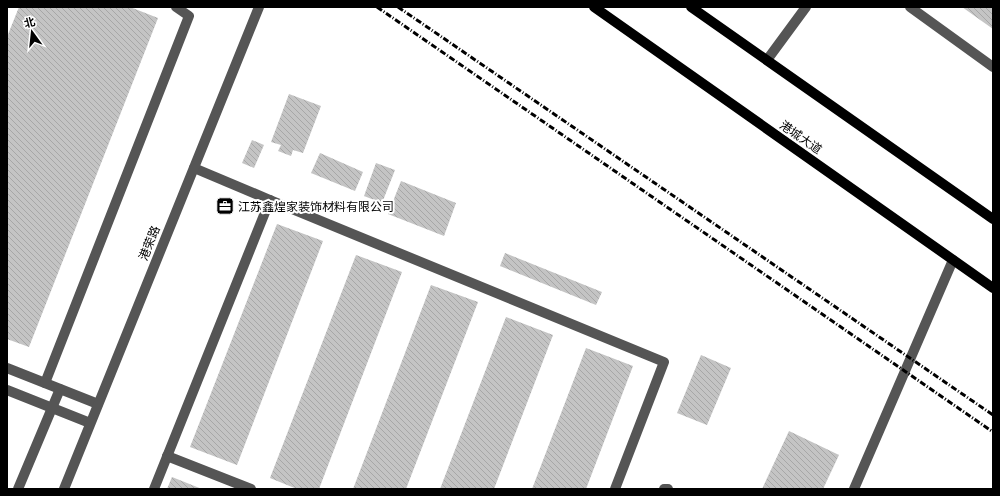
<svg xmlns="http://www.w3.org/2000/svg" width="1000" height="496" font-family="'Noto Sans','Noto Sans SC',sans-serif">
  <defs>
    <pattern id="building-back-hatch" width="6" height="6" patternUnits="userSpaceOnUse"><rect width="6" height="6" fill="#c4c4c4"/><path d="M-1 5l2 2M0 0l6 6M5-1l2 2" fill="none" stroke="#a7a7a7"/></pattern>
  </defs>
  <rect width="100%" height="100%" fill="#fff"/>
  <!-- building -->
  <g fill="url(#building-back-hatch)">
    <polygon points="19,7 130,7 158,18 29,347 7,339 7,37"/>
    <polygon points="962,7 993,7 993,29"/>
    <polygon points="289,94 321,106 303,153 293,150 291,156 278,151 281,145 271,142"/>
    <polygon points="252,140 264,145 254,168 242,163"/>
    <polygon points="320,153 363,172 355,191 311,173"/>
    <polygon points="376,163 395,170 382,203 364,196"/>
    <polygon points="401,181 456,203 444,236 388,214"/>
    <polygon points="277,224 323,241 237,465 190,447"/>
    <polygon points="505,253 602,292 596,305 500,266"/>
    <polygon points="356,255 402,272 319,489 297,489 270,478"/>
    <polygon points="431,285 478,302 406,489 353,489"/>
    <polygon points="506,317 553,335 494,489 440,489"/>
    <polygon points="586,348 633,366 586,489 532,489"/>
    <polygon points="701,355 731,368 707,425 677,413"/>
    <polygon points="789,431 839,455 823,489 762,489"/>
    <polygon points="172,477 202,489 167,489"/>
  </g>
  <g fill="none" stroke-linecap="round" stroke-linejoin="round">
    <!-- minor -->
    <g stroke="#555" stroke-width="10">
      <polyline points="910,7 993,67"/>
      <polyline points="767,60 806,7"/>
      <polyline points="194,168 270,200"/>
      <polyline points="7,368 98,404"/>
      <polyline points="45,383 189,16 176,7"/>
      <polyline points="7,390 90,423"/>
      <polyline points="167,456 251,489"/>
      <polyline points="18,489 60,389"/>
      <polyline points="64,489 259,7"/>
      <polyline points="154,489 270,200 664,362 615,489"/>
      <polyline points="664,489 668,489"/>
      <polyline points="854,489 953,260"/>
    </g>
    <!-- major -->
    <g stroke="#000" stroke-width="10">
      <polyline points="594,7 993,288"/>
      <polyline points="691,7 993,219"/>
    </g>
    <!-- rail -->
    <g stroke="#000" stroke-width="3" stroke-dasharray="6 2 1 2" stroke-linecap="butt">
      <polyline points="377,7 993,432"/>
      <polyline points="398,7 993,415"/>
    </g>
  </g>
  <!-- icons -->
  <defs>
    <symbol id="office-square" viewBox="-11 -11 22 22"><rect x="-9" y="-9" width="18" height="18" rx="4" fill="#000" stroke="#fff"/><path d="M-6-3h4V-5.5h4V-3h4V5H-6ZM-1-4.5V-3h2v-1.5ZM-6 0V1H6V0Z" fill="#fff"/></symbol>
  </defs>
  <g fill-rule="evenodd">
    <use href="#office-square" x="215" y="196" width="20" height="20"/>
  </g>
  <g text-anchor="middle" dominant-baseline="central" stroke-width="4" stroke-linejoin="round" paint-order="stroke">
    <!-- street labels -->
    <g font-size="12" fill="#000" stroke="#fff">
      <text transform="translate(801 137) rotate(35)">港城大道</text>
      <text transform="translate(149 243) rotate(-68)">港荣路</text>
    </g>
    <!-- poi labels -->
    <g font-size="12" fill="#000" stroke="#fff" text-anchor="start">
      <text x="238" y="206">江苏鑫煌家装饰材料有限公司</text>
    </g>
  </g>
  <!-- border -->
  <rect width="1000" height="496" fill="none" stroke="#000000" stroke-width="16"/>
  <!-- north arrow -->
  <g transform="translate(32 32) rotate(345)" stroke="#ffffff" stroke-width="3" paint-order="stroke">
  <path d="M0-3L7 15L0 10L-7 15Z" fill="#000000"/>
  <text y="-6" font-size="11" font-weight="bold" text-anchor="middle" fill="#000000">北</text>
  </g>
</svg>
